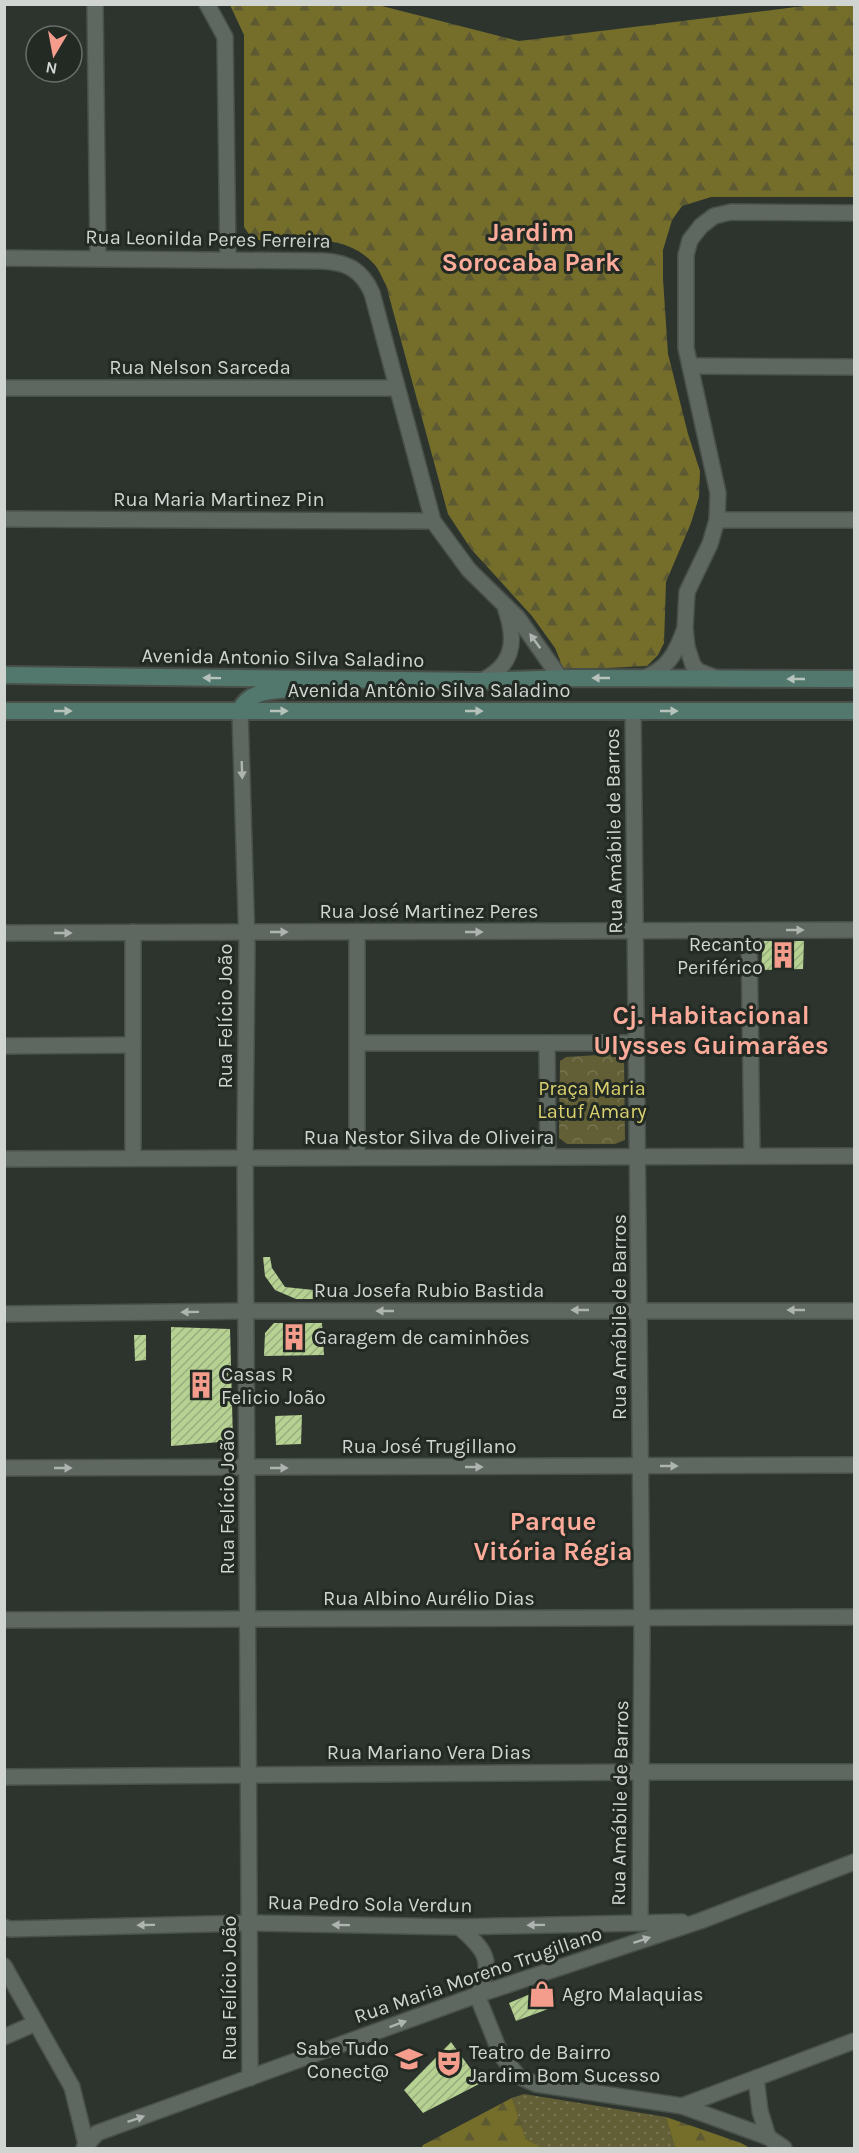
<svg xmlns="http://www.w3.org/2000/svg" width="859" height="2153" font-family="Karla,sans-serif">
  <defs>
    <pattern id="grass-dots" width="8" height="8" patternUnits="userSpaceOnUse" patternTransform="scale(1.5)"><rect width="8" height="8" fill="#625e35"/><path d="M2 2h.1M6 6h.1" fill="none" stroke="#777451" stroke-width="1.8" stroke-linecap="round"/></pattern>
    <pattern id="forest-firs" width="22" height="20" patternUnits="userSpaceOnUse" patternTransform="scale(1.5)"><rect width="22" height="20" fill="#756e2a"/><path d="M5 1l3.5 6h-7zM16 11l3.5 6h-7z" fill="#5c5933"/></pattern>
    <pattern id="park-crowns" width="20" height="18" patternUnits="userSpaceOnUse" patternTransform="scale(1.5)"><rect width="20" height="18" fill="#625e35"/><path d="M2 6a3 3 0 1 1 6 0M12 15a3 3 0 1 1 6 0" fill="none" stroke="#777451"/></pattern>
    <pattern id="building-hatch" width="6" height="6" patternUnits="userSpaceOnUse" patternTransform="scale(1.5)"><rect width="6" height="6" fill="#b6d192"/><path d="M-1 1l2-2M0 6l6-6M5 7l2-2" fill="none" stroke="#98ad7d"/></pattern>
  </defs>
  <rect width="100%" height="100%" fill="#2d342e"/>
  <!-- grass -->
  <polygon fill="url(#grass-dots)" points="524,2094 666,2117 675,2148 543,2148 526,2139 512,2098"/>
  <!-- forest -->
  <g fill="url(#forest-firs)">
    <path d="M230 5H378L519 41 812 5H854V197H711L682 206 672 220 663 250V279L668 354 688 434 700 471 699 497 691 523 666 582 664 643 658 655 647 666 566 670 561 667 560 660 555 648 532 616 471 549 448 514 386 285C382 278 379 269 374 264 345 232 301 241 262 241L251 237 244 227V35Z"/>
    <polygon points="512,2098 526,2139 543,2148 421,2148 423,2145"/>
    <polygon points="666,2117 741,2143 750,2148 675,2148"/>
  </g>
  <!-- park -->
  <polygon fill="url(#park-crowns)" points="615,1054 624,1059 625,1140 615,1144 567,1144 559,1138 560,1061 566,1057"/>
  <!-- building -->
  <g fill="url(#building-hatch)">
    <polygon points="763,941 804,941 803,969 761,970"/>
    <polygon points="263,1257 270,1257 272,1268 285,1287 323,1291 323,1299 296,1299 275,1290 265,1276"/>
    <polygon points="274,1323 322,1323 324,1355 264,1356 265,1333"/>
    <polygon points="171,1327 230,1329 233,1441 171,1446"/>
    <polygon points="134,1335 146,1335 146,1360 135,1361"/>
    <polygon points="302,1415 301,1444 276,1445 275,1416"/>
    <polygon points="549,1986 556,2006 516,2021 509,2003"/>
    <polygon points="451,2042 481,2083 423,2113 404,2090"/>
  </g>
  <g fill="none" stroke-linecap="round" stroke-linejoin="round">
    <defs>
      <g id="minor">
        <polyline points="95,4 98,257"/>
        <polyline points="207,4 225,37 228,260"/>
        <path d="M4 258 322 261C347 262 362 270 372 293L433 521 469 570 518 618 561 679"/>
        <polyline points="690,366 854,367"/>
        <polyline points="4,388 396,388"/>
        <polyline points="4,519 433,521"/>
        <polyline points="717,520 854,520"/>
        <path d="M643 678C667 670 676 653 684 631"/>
        <polyline points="716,678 698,671 693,665 687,647 685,628 687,592 710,544 717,520 718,493 686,348 686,255 690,240 701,226 714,216 731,212 854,213"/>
        <path d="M481 681C513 666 517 642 506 610"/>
        <polyline points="240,711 247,945 245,1149 250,2078"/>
        <polyline points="633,711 642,1632 640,1923"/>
        <polyline points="749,931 752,1156"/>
        <polyline points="357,932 357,1157"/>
        <polyline points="4,933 854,930"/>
        <polyline points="358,1043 637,1043"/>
        <polyline points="547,1043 548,1157"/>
        <polyline points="4,1046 133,1045"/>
        <polyline points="133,1158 133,932"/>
        <polyline points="4,1159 854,1156"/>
        <polyline points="4,1314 246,1311 854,1311"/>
        <polyline points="4,1468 854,1465"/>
        <polyline points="4,1620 854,1617"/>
        <polyline points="4,1777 642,1772 854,1772"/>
        <polyline points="4,1927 10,1929 249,1923 459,1927 682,1922"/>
        <path d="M459 1927C486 1950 495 1962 477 1995L501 2055 518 2076 536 2084 682 2106 768 2137 784 2148"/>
        <polyline points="4,1966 72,2087 87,2148"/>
        <polyline points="4,2037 36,2023"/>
        <polyline points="756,2078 760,2111 768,2137"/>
        <polyline points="682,2106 854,2041"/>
        <polyline points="84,2148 97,2133 477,1995 700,1921 854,1862"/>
      </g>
      <g id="secondary">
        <polyline points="4,675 481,681 573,678 854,679"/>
        <polyline points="4,711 854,711"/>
        <path d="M240 711C249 689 276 690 297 689"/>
      </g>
    </defs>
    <!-- minor casing -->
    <use href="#minor" stroke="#49504a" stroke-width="18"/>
    <!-- secondary casing -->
    <use href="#secondary" stroke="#49504a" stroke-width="20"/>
    <!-- minor -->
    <use href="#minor" stroke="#5f6761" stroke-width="15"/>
    <!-- secondary -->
    <use href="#secondary" stroke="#52786d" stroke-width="16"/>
  </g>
  <!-- one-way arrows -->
  <defs><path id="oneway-solid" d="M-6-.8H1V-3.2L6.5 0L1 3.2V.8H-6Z" transform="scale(1.5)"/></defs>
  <g fill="#aeb4af">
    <use href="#oneway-solid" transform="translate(535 641) rotate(-126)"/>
    <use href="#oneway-solid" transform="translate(242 770) rotate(88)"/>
    <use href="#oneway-solid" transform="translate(795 930)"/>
    <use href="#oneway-solid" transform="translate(279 932)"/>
    <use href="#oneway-solid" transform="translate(474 932)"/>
    <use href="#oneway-solid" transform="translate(63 933)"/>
    <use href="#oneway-solid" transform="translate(580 1310) rotate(180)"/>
    <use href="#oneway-solid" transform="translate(796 1310) rotate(-180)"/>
    <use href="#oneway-solid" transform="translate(385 1311) rotate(180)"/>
    <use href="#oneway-solid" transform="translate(190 1312) rotate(179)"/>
    <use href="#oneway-solid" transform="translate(669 1466)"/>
    <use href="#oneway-solid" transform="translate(474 1467)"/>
    <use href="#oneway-solid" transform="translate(63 1468)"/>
    <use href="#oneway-solid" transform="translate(279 1468)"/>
    <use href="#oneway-solid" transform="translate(146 1925) rotate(179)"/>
    <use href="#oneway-solid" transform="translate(341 1925) rotate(-179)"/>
    <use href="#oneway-solid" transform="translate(536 1925) rotate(179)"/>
    <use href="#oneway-solid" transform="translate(642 1940) rotate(-18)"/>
    <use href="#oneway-solid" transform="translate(398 2024) rotate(-20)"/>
    <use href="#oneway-solid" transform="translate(136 2119) rotate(-19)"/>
  </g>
  <g fill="#b7c2bd">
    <use href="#oneway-solid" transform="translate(212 678) rotate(-179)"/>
    <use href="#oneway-solid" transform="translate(601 678) rotate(180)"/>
    <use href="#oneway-solid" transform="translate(796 679) rotate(-180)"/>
    <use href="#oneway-solid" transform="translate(63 711)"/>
    <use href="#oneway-solid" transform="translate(279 711)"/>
    <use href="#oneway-solid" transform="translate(474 711)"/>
    <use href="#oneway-solid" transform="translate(669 711)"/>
  </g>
  <!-- icons -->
  <defs>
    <symbol id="building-bare" viewBox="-9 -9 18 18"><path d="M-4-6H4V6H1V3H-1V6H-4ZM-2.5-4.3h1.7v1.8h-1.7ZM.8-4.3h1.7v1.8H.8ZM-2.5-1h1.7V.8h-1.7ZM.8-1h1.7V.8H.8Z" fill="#f49d8c" stroke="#232a24" stroke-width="2.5" paint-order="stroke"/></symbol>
    <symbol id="shop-bare" viewBox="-9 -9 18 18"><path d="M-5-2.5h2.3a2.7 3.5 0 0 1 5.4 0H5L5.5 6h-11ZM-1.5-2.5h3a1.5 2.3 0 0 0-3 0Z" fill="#f49d8c" stroke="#232a24" stroke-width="2.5" paint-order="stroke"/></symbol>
    <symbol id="school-bare" viewBox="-9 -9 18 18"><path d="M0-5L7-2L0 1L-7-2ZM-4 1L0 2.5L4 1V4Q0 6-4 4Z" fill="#f49d8c" stroke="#232a24" stroke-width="2.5" paint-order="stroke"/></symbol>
    <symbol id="theatre-bare" viewBox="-9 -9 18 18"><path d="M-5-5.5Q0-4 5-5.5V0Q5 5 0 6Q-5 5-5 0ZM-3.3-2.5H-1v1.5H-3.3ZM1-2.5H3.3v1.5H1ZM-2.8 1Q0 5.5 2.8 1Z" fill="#f49d8c" stroke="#232a24" stroke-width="2.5" paint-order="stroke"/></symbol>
  </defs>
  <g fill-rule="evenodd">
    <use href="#building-bare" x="764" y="936" width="38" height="38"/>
    <use href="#building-bare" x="275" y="1318" width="38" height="38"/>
    <use href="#building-bare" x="182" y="1366" width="38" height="38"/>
    <use href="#shop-bare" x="523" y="1975" width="38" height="38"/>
    <use href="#school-bare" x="390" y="2040" width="38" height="38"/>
    <use href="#theatre-bare" x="430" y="2044" width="38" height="38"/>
  </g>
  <g text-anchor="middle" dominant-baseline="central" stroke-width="6" stroke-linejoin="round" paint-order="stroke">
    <!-- street labels -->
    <g font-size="20" fill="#d0d5d1" stroke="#232a24">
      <text transform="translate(208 239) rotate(1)">Rua Leonilda Peres Ferreira</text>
      <text x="200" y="367">Rua Nelson Sarceda</text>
      <text x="219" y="499">Rua Maria Martinez Pin</text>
      <text transform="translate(283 658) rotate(1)">Avenida Antonio Silva Saladino</text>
      <text x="429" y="690">Avenida Antônio Silva Saladino</text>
      <text transform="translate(614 831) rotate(-91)">Rua Amábile de Barros</text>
      <text x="429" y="911">Rua José Martinez Peres</text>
      <text transform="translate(225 1016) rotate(-90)">Rua Felício João</text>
      <text x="429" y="1137">Rua Nestor Silva de Oliveira</text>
      <text x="429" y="1290">Rua Josefa Rubio Bastida</text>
      <text transform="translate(619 1317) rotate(-90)">Rua Amábile de Barros</text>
      <text x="429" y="1446">Rua José Trugillano</text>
      <text transform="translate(227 1502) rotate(-90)">Rua Felício João</text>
      <text x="429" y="1598">Rua Albino Aurélio Dias</text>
      <text x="429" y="1752">Rua Mariano Vera Dias</text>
      <text transform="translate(620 1803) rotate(-89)">Rua Amábile de Barros</text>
      <text transform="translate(370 1904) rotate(1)">Rua Pedro Sola Verdun</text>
      <text transform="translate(478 1975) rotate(-19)">Rua Maria Moreno Trugillano</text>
      <text transform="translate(229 1988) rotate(-90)">Rua Felício João</text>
    </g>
    <!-- poi labels -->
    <g font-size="20" fill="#d0d5d1" stroke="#232a24" text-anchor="start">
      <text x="763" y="944" text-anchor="end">Recanto<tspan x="763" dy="23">Periférico</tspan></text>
      <text x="314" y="1337">Garagem de caminhões</text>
      <text x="221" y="1374">Casas R<tspan x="221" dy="23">Felicio João</tspan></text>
      <text x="562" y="1994">Agro Malaquias</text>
      <text x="389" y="2048" text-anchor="end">Sabe Tudo<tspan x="389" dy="23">Conect@</tspan></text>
      <text x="469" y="2052">Teatro de Bairro<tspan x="469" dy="23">Jardim Bom Sucesso</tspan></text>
    </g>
    <!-- park labels -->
    <g font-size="20" fill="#dad06f" stroke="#232a24">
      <text x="592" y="1088">Praça Maria<tspan x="592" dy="23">Latuf Amary</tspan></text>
    </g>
    <!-- district labels -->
    <g font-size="26" font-weight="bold" fill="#fdab9a" stroke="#232a24">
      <text x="531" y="232">Jardim<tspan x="531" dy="30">Sorocaba Park</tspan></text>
      <text x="711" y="1015">Cj. Habitacional<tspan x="711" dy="30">Ulysses Guimarães</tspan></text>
      <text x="553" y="1521">Parque<tspan x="553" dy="30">Vitória Régia</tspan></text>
    </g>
  </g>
  <!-- border -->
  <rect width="859" height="2153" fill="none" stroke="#d0d5d1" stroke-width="12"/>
  <!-- north arrow -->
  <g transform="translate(54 54) rotate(190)"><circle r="28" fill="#232a24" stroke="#686e69" stroke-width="1.5"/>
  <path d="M0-4.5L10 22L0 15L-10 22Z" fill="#f49d8c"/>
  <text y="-9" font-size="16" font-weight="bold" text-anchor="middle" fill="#d0d5d1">N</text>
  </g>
</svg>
